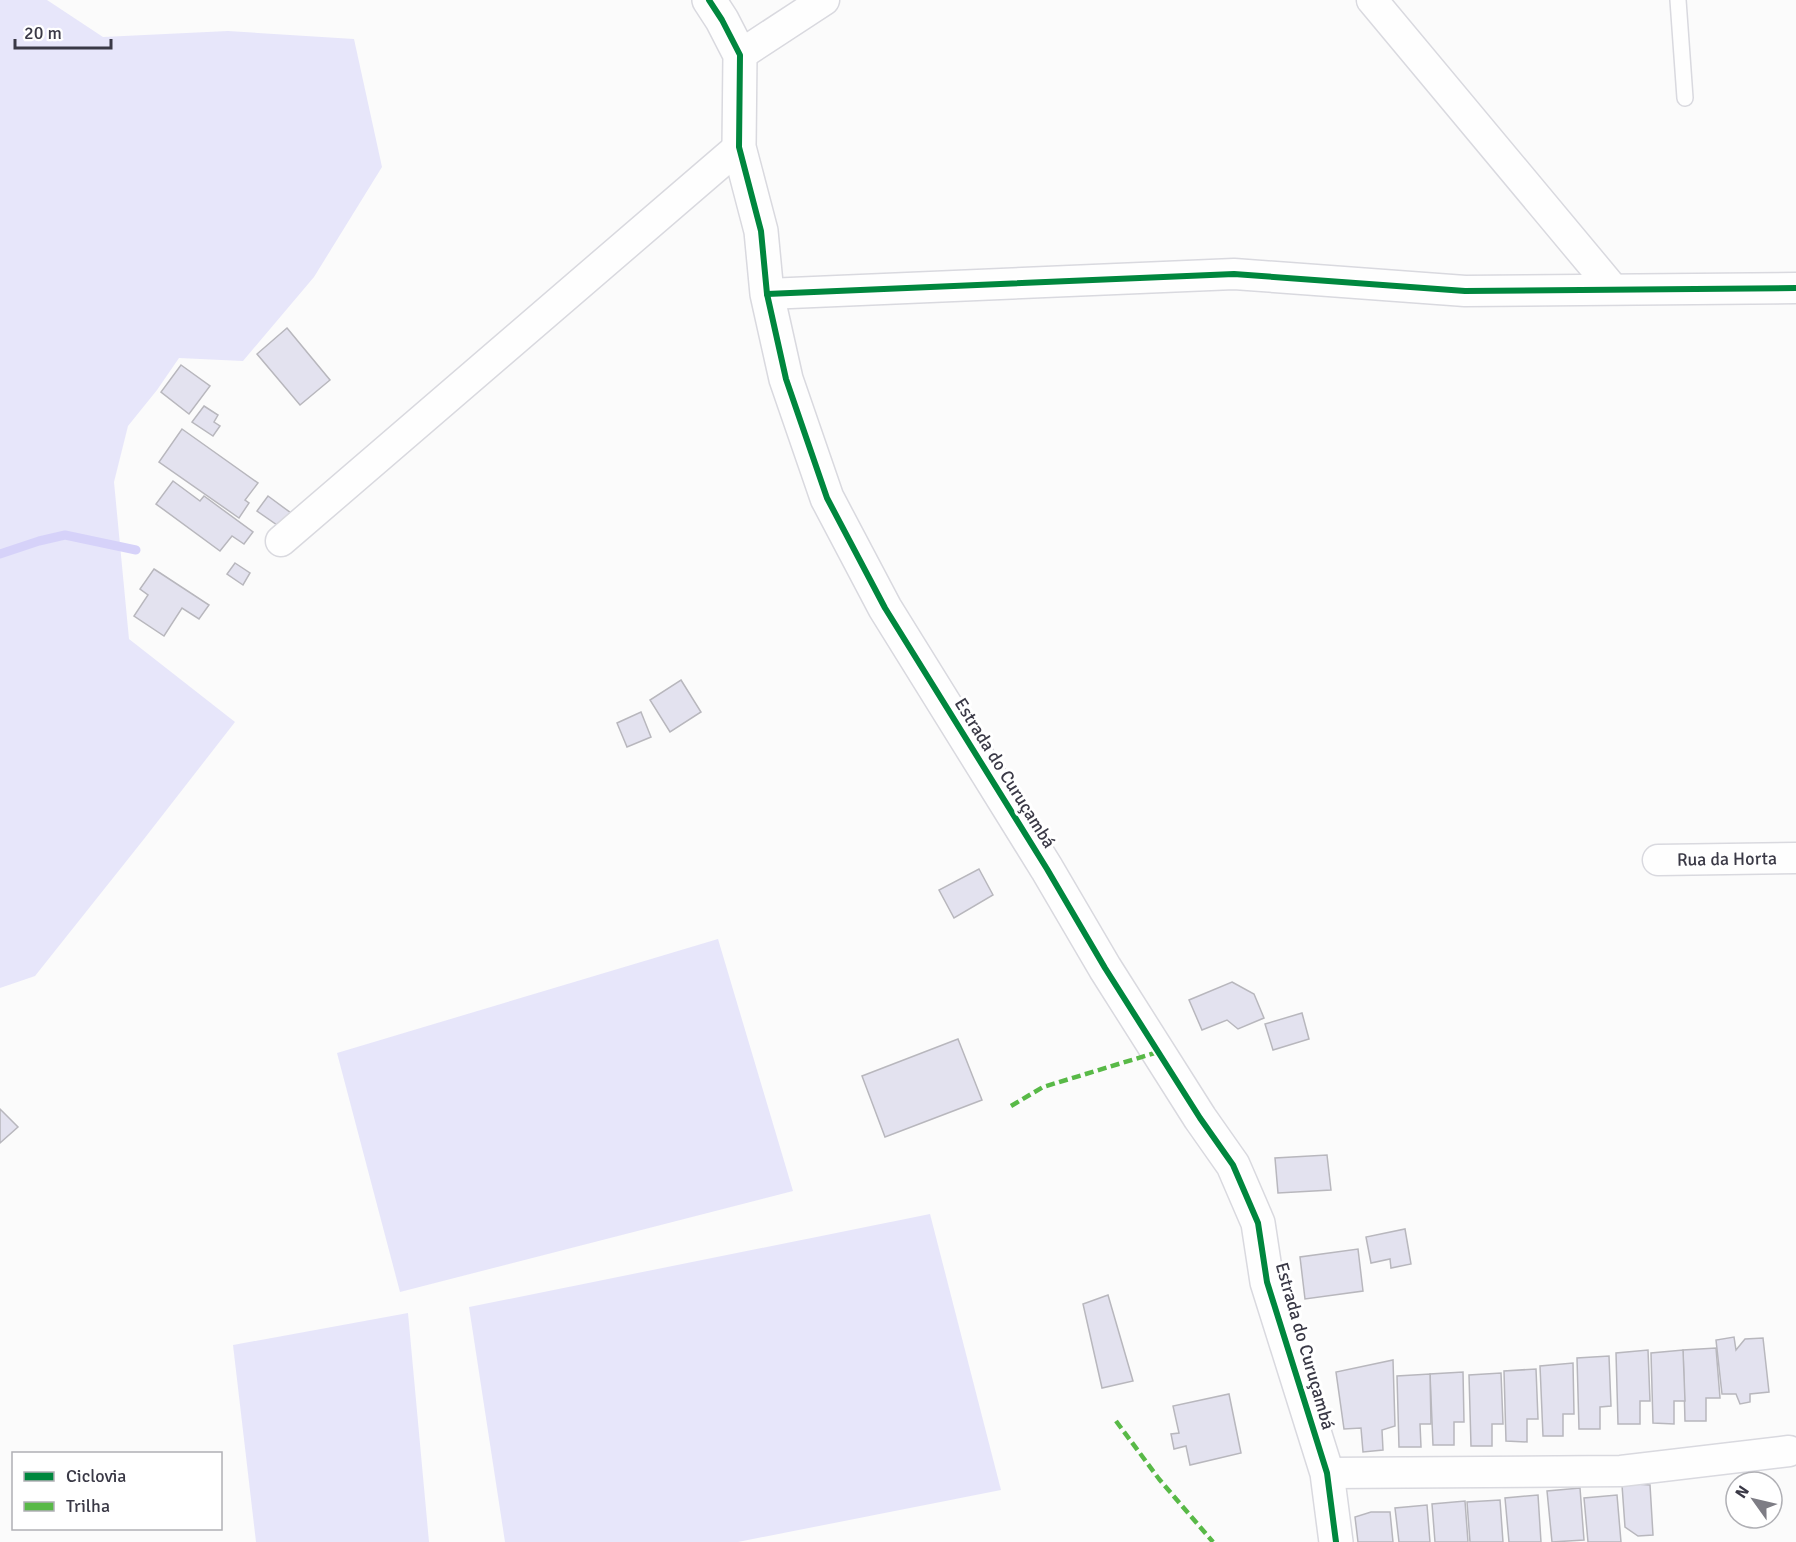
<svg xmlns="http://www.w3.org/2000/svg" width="1796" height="1542" font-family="Signika,sans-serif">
  <rect width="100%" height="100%" fill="#fbfbfb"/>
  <!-- green -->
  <g fill="#e7e6fa">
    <polygon points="0,0 47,0 103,37 228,31 354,39 382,167 314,277 243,361 179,358 157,390 128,426 114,482 129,639 235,722 144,839 35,976 0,988"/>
    <polygon points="718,939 793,1191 400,1292 337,1053"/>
    <polygon points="930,1214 1001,1490 738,1542 505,1542 469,1307"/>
    <polygon points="408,1313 429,1542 256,1542 233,1345"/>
  </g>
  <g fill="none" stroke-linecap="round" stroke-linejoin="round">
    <!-- stream -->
    <polyline stroke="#d6d2f9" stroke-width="9" points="0,554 39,541 65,535 136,550"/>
  </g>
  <!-- building -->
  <g fill="#e3e2ef" stroke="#b8b7bd" stroke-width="1.5">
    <polygon points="287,328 330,380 300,405 257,354"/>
    <polygon points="181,365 210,386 189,414 161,392"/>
    <polygon points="204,406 218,415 214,422 220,426 213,436 192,422"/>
    <polygon points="182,429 258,483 245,500 249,503 239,518 159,462"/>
    <polygon points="173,481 200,501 204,496 253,532 244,544 232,536 220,551 156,504"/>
    <polygon points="268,496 291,513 280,527 257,511"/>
    <polygon points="235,563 250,573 243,585 227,574"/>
    <polygon points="154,569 209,605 199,619 182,608 164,636 134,616 148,595 140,589"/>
    <polygon points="681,680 701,712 670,732 650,700"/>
    <polygon points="641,712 651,737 627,747 617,723"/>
    <polygon points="979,869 993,895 954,918 939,890"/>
    <polygon points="1232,982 1254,994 1264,1018 1238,1029 1227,1020 1202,1030 1189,1000"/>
    <polygon points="1302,1013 1309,1039 1273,1050 1265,1024"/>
    <polygon points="958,1039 982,1100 885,1137 862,1076"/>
    <polygon points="0,1109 18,1127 0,1143"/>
    <polygon points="1327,1155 1331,1190 1278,1193 1275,1158"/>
    <polygon points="1405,1229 1411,1264 1391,1268 1390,1259 1371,1263 1366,1237"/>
    <polygon points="1358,1249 1363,1291 1305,1299 1300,1257"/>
    <polygon points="1108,1295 1133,1381 1102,1388 1083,1304"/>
    <polygon points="1734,1337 1736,1350 1745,1339 1763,1338 1769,1392 1750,1394 1750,1402 1740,1404 1736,1394 1722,1394 1716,1340"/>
    <polygon points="1716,1348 1720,1398 1706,1398 1706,1421 1685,1421 1683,1350"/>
    <polygon points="1648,1350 1650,1401 1640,1401 1640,1424 1618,1424 1616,1353"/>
    <polygon points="1683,1350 1685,1401 1674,1401 1674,1424 1653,1423 1651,1353"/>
    <polygon points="1609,1356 1611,1406 1600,1407 1600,1429 1579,1429 1577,1358"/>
    <polygon points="1393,1360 1395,1426 1382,1430 1383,1450 1363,1452 1361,1428 1344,1429 1336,1372"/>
    <polygon points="1573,1363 1574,1414 1563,1414 1563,1436 1543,1436 1540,1366"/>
    <polygon points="1536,1369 1538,1419 1527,1419 1527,1442 1506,1441 1504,1371"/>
    <polygon points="1463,1372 1464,1422 1454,1422 1454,1445 1433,1445 1430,1374"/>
    <polygon points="1501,1373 1503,1424 1492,1424 1492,1446 1471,1446 1469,1375"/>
    <polygon points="1430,1374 1431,1424 1420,1424 1421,1447 1399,1447 1397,1376"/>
    <polygon points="1229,1394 1241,1453 1190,1465 1186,1446 1174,1449 1171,1434 1179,1433 1173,1406"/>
    <polygon points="1621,1471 1637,1484 1650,1485 1653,1535 1638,1536 1625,1527"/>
    <polygon points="1580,1488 1584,1540 1552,1542 1547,1491"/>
    <polygon points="1538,1495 1541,1542 1509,1542 1505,1498"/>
    <polygon points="1617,1495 1621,1542 1588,1542 1584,1498"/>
    <polygon points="1500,1500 1503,1542 1470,1542 1467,1502"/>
    <polygon points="1465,1501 1468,1542 1435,1542 1432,1504"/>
    <polygon points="1427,1505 1430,1542 1399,1542 1395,1508"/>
    <polygon points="1371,1512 1390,1512 1393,1542 1358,1542 1355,1517"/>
  </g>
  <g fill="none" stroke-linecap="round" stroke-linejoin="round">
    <defs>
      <polyline id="service" points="1678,0 1685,98"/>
      <g id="minor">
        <polyline points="1372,0 1613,289"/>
        <polyline points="740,55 824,0"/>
        <polyline points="767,294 1234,274 1465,291 1796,288"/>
        <polyline points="281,541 739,147"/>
        <path id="s1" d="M1658 860 1796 858"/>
        <polyline points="1327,1473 1621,1471 1789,1451"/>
      </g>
      <polyline id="tertiary" points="709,0 722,20 740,55 739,147 761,231 767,294 786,379 827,498 885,608 1047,869 1105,968 1200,1118 1233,1165 1258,1223 1267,1282 1327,1473 1336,1542"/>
    </defs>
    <!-- service casing -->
    <use href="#service" stroke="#d9d9df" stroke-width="18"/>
    <!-- minor casing -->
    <use href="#minor" stroke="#d9d9df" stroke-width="33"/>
    <!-- tertiary casing -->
    <use href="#tertiary" stroke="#d9d9df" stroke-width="36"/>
    <!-- service -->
    <use href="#service" stroke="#fefefe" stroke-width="15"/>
    <!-- minor -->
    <use href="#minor" stroke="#fefefe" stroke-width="30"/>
    <!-- tertiary -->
    <use href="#tertiary" stroke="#fefefe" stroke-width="33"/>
    <!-- quiet -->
    <g stroke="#58b947" stroke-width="4.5" stroke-dasharray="9 4.5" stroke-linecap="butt">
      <polyline points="1011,1106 1043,1087 1158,1052"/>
      <polyline points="1116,1421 1159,1479 1213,1542"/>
    </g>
    <defs>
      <g id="cycleway">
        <polyline points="709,0 722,20 740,55 739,147 761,231 767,294 786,379 827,498 885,608 1047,869 1105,968 1200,1118 1233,1165 1258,1223 1267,1282 1327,1473 1336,1542"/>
        <polyline points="767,294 1234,274 1465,291 1796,288"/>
      </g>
    </defs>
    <!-- cycleway casing -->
    <use href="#cycleway" stroke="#fff" stroke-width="10"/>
    <!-- cycleway -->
    <use href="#cycleway" stroke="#00873e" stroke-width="6"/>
  </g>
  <g text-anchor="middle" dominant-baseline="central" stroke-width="6" stroke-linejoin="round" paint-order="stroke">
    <!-- street labels -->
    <g font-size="18" fill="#3a3946" stroke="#fff">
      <text transform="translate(1005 773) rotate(58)">Estrada do Curuçambá</text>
      <text stroke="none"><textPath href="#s1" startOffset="69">Rua da Horta</textPath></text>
      <text transform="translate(1305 1346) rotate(74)">Estrada do Curuçambá</text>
    </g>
  </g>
  <!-- legend -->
  <rect x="12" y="1452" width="210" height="78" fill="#ffffff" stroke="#b0b0b5" stroke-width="1.5"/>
  <rect x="24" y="1472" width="30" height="9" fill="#00873e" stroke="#b0b0b5" stroke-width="1.5"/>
  <text x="66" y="1482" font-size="18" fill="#3a3946">Ciclovia</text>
  <rect x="24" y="1502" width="30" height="9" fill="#58b947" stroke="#b0b0b5" stroke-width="1.5"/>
  <text x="66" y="1512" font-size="18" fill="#3a3946">Trilha</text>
  <!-- north arrow -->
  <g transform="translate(1754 1500) rotate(304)"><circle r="28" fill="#ffffff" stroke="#b0b0b5" stroke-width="1.5"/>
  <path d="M0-4.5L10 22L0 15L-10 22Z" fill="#7e7d85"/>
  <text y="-9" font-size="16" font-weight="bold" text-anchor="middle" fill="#3a3946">N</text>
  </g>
  <!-- scale -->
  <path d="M15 39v9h96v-9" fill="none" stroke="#3a3946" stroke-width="3"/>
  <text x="24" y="39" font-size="18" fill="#3a3946" stroke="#ffffff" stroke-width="4.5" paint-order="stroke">20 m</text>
</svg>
